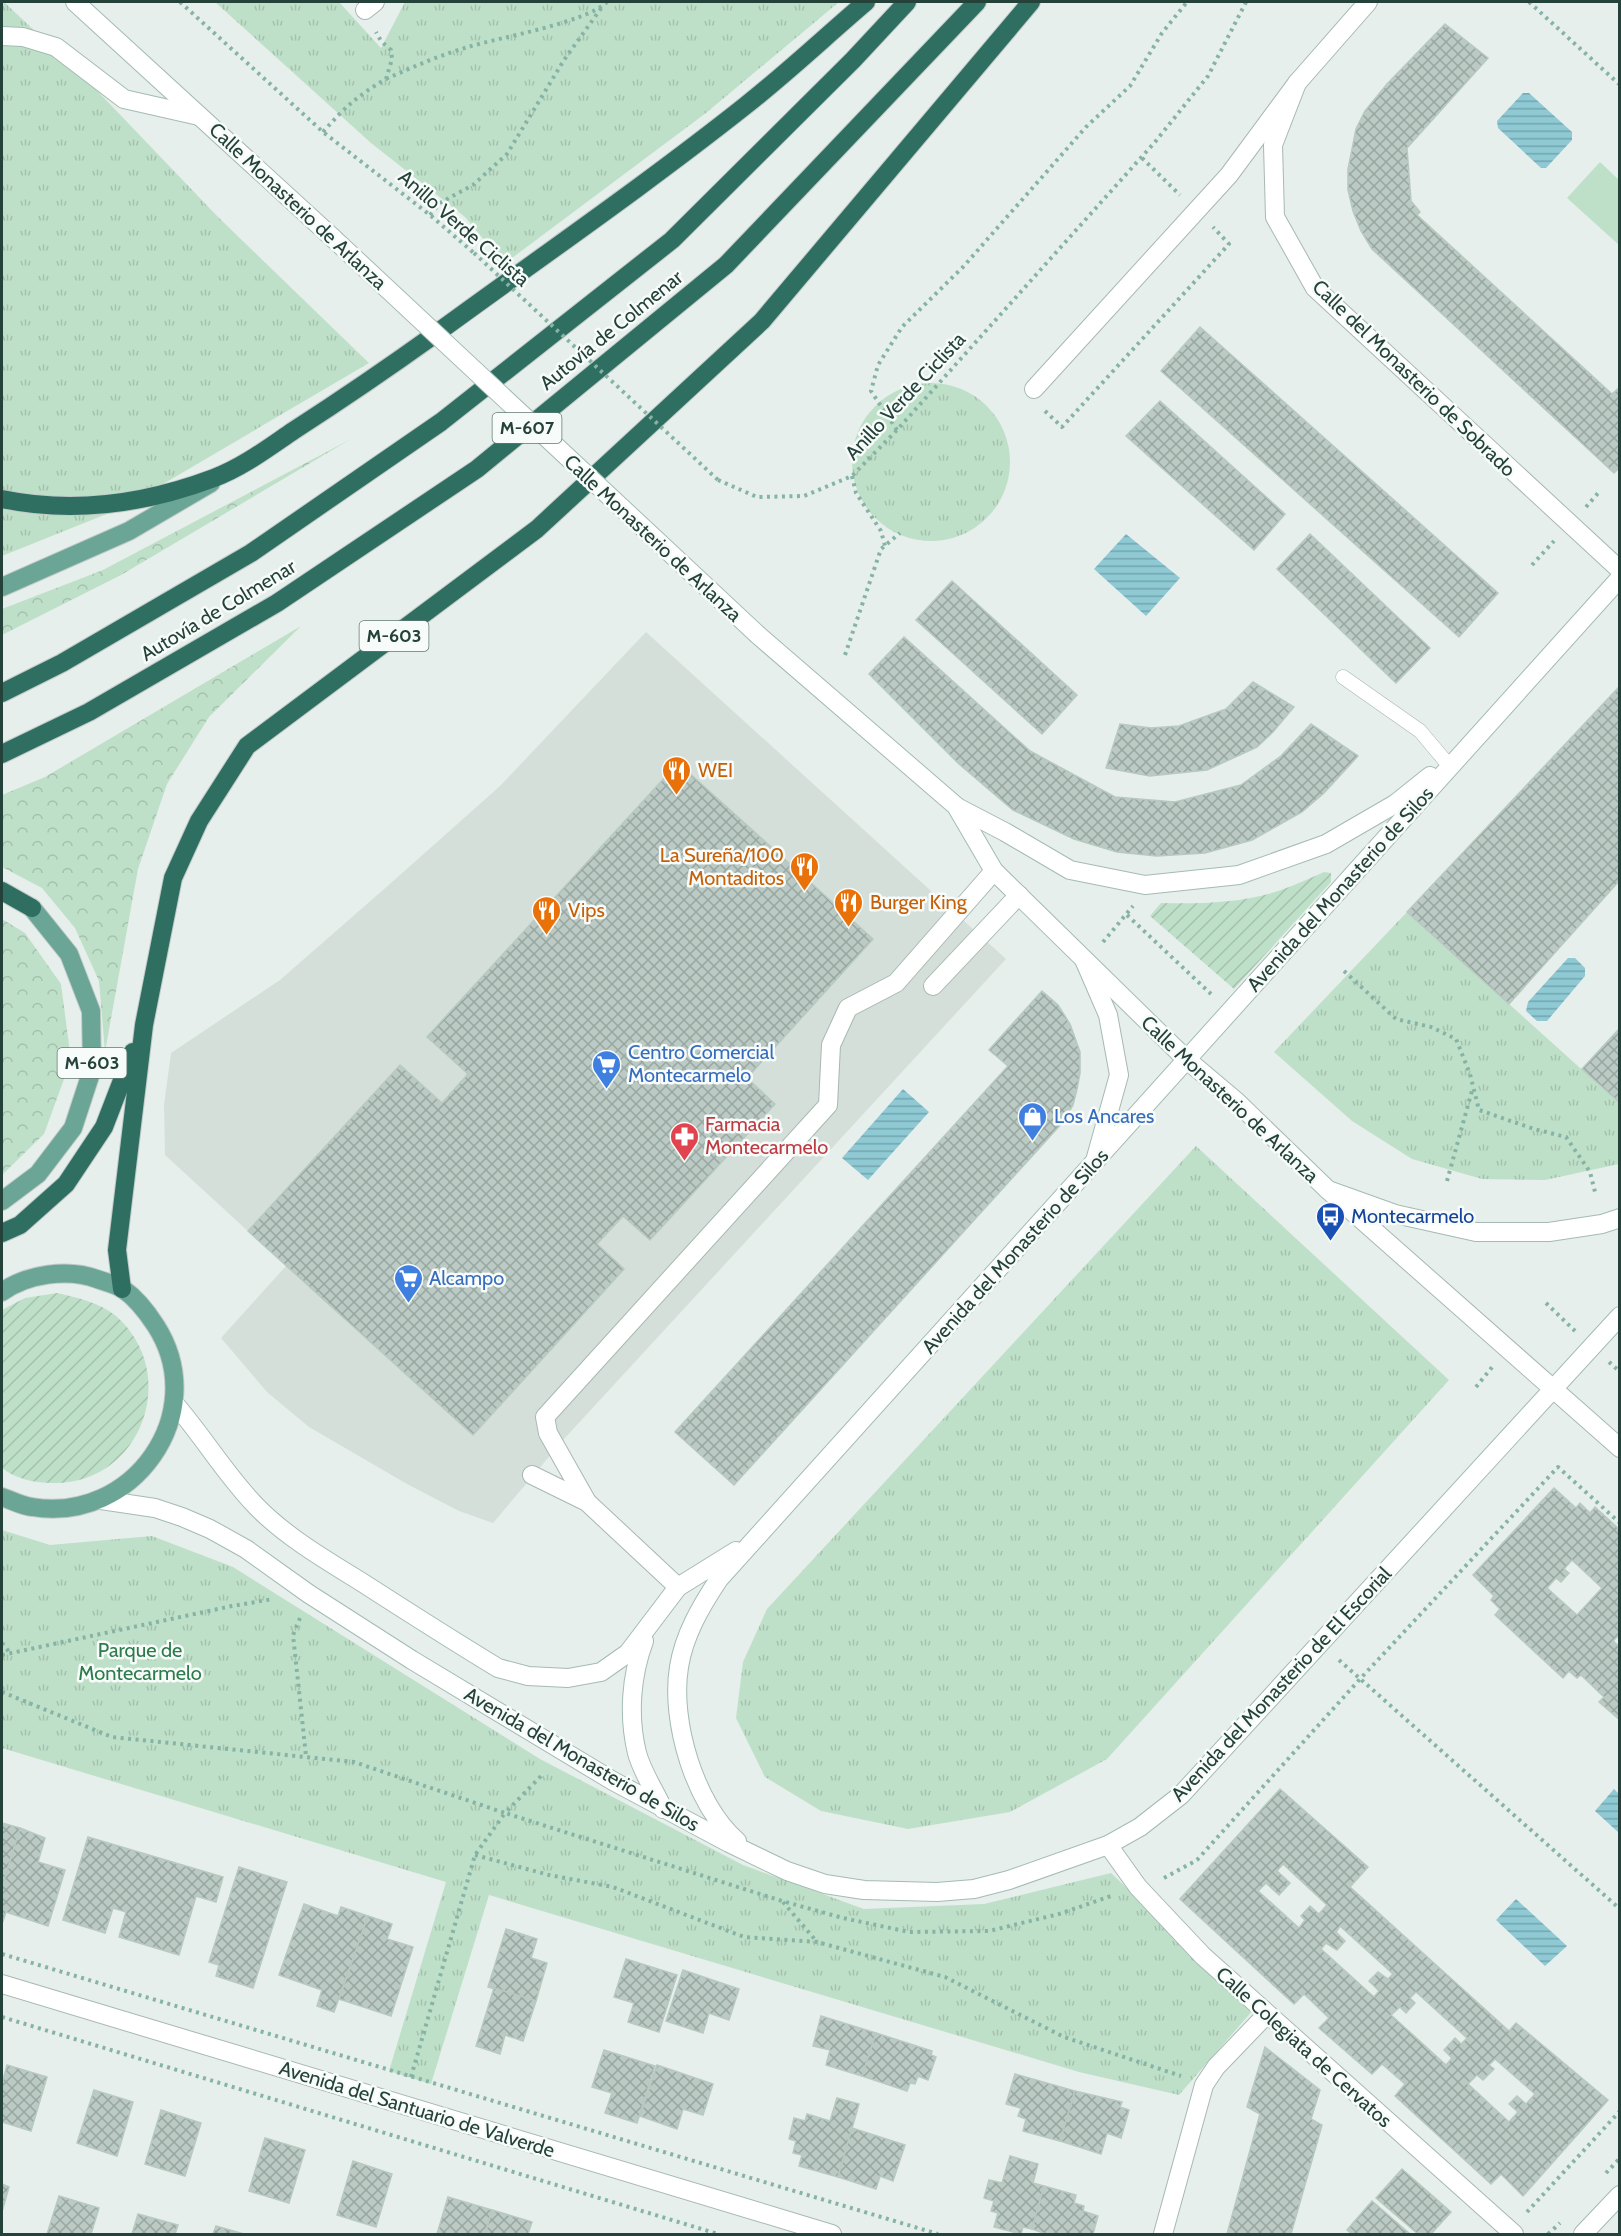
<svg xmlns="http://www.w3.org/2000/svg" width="1621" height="2236" font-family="Cabin,sans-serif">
  <defs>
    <pattern id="grass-tufts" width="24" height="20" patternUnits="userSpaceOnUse" patternTransform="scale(1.5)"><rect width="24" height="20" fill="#bfe0c8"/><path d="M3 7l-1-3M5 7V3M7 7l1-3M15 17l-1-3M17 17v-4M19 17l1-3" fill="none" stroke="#a4c1ad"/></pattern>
    <pattern id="forest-crowns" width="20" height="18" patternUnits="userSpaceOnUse" patternTransform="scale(1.5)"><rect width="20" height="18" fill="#bfe0c8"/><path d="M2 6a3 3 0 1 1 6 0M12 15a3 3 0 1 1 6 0" fill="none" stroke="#a4c1ad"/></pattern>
    <pattern id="garden-furrows" width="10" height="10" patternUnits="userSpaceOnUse" patternTransform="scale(1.5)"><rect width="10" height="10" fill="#bfe0c8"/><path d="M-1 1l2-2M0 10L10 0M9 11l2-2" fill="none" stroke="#a4c1ad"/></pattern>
    <pattern id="water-rules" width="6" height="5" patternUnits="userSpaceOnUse" patternTransform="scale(1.5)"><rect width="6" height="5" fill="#8ec9d4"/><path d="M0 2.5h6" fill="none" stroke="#74a5ad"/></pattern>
    <pattern id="building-cross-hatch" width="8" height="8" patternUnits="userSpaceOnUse" patternTransform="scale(1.5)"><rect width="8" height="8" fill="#bbcac4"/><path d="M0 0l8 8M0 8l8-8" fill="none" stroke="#98a6a0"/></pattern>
  </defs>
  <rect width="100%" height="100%" fill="#e6efeb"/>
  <!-- built -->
  <polygon fill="#d4dfda" points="646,632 1006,959 564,1439 493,1523 459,1511 407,1484 309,1427 267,1392 221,1338 286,1266 165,1155 164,1105 171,1053 280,980 391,883 500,786"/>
  <!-- grass -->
  <g fill="url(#grass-tufts)">
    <polygon points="2,2 4,2 84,77 218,217 369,363 124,507 2,556"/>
    <polygon points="215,2 339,2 381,48 405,2 839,2 706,113 504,264 465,217 371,143"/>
    <circle cx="931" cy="462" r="79"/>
    <polygon points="1407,912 1619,1103 1619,1164 1545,1180 1482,1179 1412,1159 1352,1121 1274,1052"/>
    <polygon points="1196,1146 1449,1380 1107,1759 1010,1812 908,1829 821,1811 765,1777 736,1718 743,1662 767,1609"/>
    <polygon points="2,1530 50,1545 152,1536 233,1567 540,1759 743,1865 864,1909 984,1904 1111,1873 1254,2009 1179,2095 1079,2072 489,1895 431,2084 389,2071 446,1882 2,1748"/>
  </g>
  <!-- forest -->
  <g fill="url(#forest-crowns)">
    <polygon points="351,439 121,575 2,635 2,609 103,570"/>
    <polygon points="301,626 209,717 167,784 138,869 105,1052 99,981 75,928 42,888 2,867 2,795 45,777"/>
    <polygon points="2,919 25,933 61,984 71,1060 44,1134 2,1175"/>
  </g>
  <!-- garden -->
  <g fill="url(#garden-furrows)">
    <path d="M1324 872 1331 873V882L1234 989 1150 916 1161 903C1199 904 1245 903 1281 890 1295 885 1310 878 1324 872Z"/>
    <path d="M57 1293C78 1298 99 1302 116 1316 182 1374 141 1485 53 1483 36 1483 15 1479 2 1468V1310L25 1298Z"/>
  </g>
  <!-- pitch -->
  <polygon fill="#bfe0c8" points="1600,162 1619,180 1619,245 1567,198"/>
  <!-- water -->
  <g fill="url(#water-rules)">
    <polygon points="1523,93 1529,93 1572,132 1572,140 1546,168 1541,168 1498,128 1497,121"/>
    <polygon points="1126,534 1180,578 1146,616 1094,569"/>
    <polygon points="1568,958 1575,958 1585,968 1585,976 1547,1021 1537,1021 1526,1011 1528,1002"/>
    <polygon points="903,1089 929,1112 868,1180 842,1158"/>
    <polygon points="1614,1789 1619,1794 1619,1833 1595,1811"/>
    <polygon points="1516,1899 1567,1946 1545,1966 1496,1920"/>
  </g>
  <!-- building -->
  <g fill="url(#building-cross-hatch)" stroke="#b8c9c2" stroke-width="1.5" fill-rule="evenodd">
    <polygon points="1445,24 1488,58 1407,148 1411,201 1420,212 1417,215 1612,394 1620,387 1620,467 1614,473 1372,249 1361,231 1353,211 1348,190 1348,169 1356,129 1365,111 1387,84"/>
    <polygon points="1200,327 1498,593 1459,637 1161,371"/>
    <polygon points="1160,401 1285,514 1254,550 1126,436"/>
    <polygon points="1310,534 1430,648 1396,683 1277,569"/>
    <polygon points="952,581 1077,695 1042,734 916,620"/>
    <polygon points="904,637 1030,751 1115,797 1175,802 1241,785 1281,756 1311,724 1358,756 1324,793 1302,812 1252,840 1205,853 1157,856 1117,852 1074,839 1013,810 959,764 869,674"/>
    <polygon points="1253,682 1294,707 1273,732 1257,747 1207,770 1150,776 1106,768 1120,724 1151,728 1179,726 1226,709"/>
    <polygon points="1620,686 1620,880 1509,1004 1407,912"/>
    <polygon points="678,763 873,939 747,1078 775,1104 650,1240 623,1216 597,1244 624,1269 473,1435 248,1231 400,1065 442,1103 468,1074 427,1037"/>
    <polygon points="1042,991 1058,1005 1070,1024 1080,1052 1080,1073 1077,1089 1073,1105 1063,1122 734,1485 675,1432 1008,1066 989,1050"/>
    <polygon points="1620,1028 1620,1103 1582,1069"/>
    <path d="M1554 1488 1576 1508 1580 1503 1590 1513 1595 1507 1620 1530V1634L1613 1641 1620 1647V1720L1599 1702 1604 1697 1581 1675 1577 1678 1569 1671 1563 1678 1495 1615 1500 1609 1491 1600 1494 1596 1473 1575ZM1572 1560 1602 1588 1577 1615 1547 1588 1556 1578 1561 1582 1569 1573 1564 1569Z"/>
    <path d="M1280 1789 1368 1867 1350 1887 1509 2031 1516 2023 1608 2100 1523 2196 1501 2174 1491 2184 1395 2096 1405 2084 1382 2064 1372 2074 1319 2028 1329 2018 1304 1994 1294 2004 1180 1899ZM1283 1864 1327 1905 1319 1914 1310 1906 1301 1916 1305 1920 1299 1928 1258 1891 1266 1883 1279 1895 1290 1883 1277 1871ZM1340 1926 1393 1974 1388 1979 1378 1972 1369 1981 1379 1991 1374 1997 1321 1949 1326 1943 1337 1950 1345 1941 1336 1932ZM1416 1992 1467 2038 1461 2044 1455 2038 1444 2050 1452 2058 1446 2065 1391 2015 1400 2007 1406 2013 1415 2003 1410 1998ZM1495 2059 1535 2094 1526 2104 1517 2096 1509 2104 1518 2112 1509 2122 1468 2084 1477 2075 1483 2080 1494 2069 1489 2065Z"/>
    <polygon points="2,1823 20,1828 2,1888"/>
    <polygon points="20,1828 45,1838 38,1862 65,1870 48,1926 6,1912 2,1924 2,1888"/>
    <polygon points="88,1837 223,1877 216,1902 196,1896 179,1955 119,1937 126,1912 113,1908 105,1933 63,1920"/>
    <polygon points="239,1867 287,1882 253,1988 216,1976 219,1965 209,1962"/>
    <polygon points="304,1904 338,1916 341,1907 368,1916 334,2012 317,2006 322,1990 279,1975"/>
    <polygon points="368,1916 392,1924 387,1939 413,1947 391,2016 339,1999"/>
    <polygon points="506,1929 537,1939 531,1958 547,1963 536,2001 488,1987"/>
    <polygon points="626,1959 677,1975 659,2032 628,2022 634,2003 614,1997"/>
    <polygon points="683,1970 739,1989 729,2020 709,2013 703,2033 666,2021"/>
    <polygon points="494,1988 536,2001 523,2041 505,2035 500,2054 476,2046"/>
    <polygon points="821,2016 876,2033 862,2076 826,2065 830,2050 813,2046"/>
    <polygon points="876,2033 932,2051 931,2055 936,2057 928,2080 918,2076 915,2084 910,2083 907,2091 862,2076"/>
    <polygon points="1265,2047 1320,2090 1311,2119 1322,2125 1291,2234 1227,2234 1260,2114 1247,2107"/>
    <polygon points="604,2050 655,2066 637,2123 605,2113 612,2093 592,2087"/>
    <polygon points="7,2065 47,2077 31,2131 2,2122 2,2084"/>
    <polygon points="657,2065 713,2084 703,2115 683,2109 677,2129 640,2116"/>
    <polygon points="1015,2074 1075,2091 1060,2141 1023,2131 1026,2119 1018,2116 1021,2108 1006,2104"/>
    <polygon points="94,2090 133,2102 117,2156 77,2143"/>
    <polygon points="1075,2091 1122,2102 1120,2107 1129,2110 1121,2138 1107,2133 1101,2154 1060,2141"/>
    <polygon points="837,2098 859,2104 838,2177 799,2166 802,2155 793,2153 796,2141 789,2139 794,2118 805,2121 807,2114 830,2121"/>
    <polygon points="161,2110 201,2123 185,2176 145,2164"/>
    <polygon points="852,2128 905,2145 893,2181 880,2176 876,2189 838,2177"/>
    <polygon points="265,2138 305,2150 289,2203 249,2191"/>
    <polygon points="1010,2156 1038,2164 1033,2183 1044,2186 1032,2229 1023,2227 1021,2234 994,2227 998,2213 991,2211 994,2201 984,2198 989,2180 1002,2183"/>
    <polygon points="353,2161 392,2174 376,2227 337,2215"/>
    <polygon points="1402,2169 1451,2212 1431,2234 1418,2234 1376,2198"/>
    <polygon points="2,2184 9,2187 2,2212"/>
    <polygon points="1044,2186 1076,2195 1074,2203 1084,2206 1083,2211 1098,2216 1093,2234 1046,2234 1032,2229"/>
    <polygon points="59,2196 99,2208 91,2234 47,2234"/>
    <polygon points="448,2197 492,2210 485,2234 437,2234"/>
    <polygon points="1372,2201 1410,2234 1352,2234 1347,2230"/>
    <polygon points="492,2210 532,2222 528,2234 485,2234"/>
    <polygon points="138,2214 178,2225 175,2234 132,2234"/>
    <polygon points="216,2226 244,2234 213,2234"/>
  </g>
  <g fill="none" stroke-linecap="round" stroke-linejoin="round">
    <defs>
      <polyline id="lane" points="1343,677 1420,731 1447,763"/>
      <g id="street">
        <polyline points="365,10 375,2"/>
        <polyline points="1297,83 1273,145 1275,217 1315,288 1620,570"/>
        <polyline points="1034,389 1229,175 1297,83 1368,2"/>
        <polyline points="1085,962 1108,1015 1119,1075 1095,1161"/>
        <polyline points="933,986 1019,895"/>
        <polyline points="1328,1190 1620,1448"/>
        <polyline points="532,1475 587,1502 678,1587"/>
        <polyline points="587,1502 548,1433 545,1417 828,1105 831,1045 848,1008 896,983 994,871"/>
        <polyline points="1108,1845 1138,1887 1203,1956 1514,2234"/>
        <polyline points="2,1984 832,2234"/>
        <polyline points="1163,2234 1204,2085 1216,2067 1267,2014"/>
        <polyline points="1583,2234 1620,2195"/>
      </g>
      <g id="secondary">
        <polyline points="75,2 334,239"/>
        <polyline points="2,36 23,37 56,47 124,99 199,116"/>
        <polyline points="758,635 956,806 994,871 1186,1059 1237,1102 1328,1190 1395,1214 1476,1232 1549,1232 1602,1224 1620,1218"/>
        <polyline points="957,807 1005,832 1070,870 1145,885 1239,875 1326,844 1395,804 1430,776"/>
        <path d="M174 1403C203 1436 225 1474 256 1506 286 1537 326 1560 363 1583 408 1612 452 1640 498 1668L528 1676 568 1678 601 1672 628 1653 678 1587 736 1551"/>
        <polyline points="101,1500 155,1508 182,1517 210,1529 246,1549 309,1594 412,1660 613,1781 729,1843 787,1871 825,1884 864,1890 937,1892 974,1889 1009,1880 1108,1845 1140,1827 1181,1795 1620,1316"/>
        <path d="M644 1641C631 1676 628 1716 637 1753 642 1772 655 1791 663 1809"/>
        <path d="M737 1841C695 1805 670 1721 679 1667 684 1635 701 1606 719 1579L1620 578"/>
      </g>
      <g id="primary">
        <polyline points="2,587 129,531 211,483"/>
        <polyline points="2,1201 38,1174 73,1128 92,1070 91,1011 69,954 32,908"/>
        <path d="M2 1292C27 1274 68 1268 97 1279 105 1282 115 1284 123 1289 136 1298 147 1312 156 1326 212 1414 132 1524 32 1507 22 1506 11 1500 2 1497"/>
      </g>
      <g id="highway">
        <path d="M2 499C74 514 145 504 214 478 243 467 268 448 293 431 341 400 388 368 434 335 538 259 644 186 745 106 787 73 826 36 866 2"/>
        <polyline points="2,693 62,663 251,553 441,422 672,240 853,60 907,2"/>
        <polyline points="2,754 89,712 277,603 477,469 726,265 977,2"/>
        <polyline points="2,891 32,908"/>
        <polyline points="2,1233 20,1225 66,1184 104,1127 133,1052"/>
        <polyline points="122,1289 117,1250 144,1025 173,878 199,821 247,746 537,529 762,321 1031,2"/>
      </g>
    </defs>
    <!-- lane casing -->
    <use href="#lane" stroke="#a8b8b2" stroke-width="15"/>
    <!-- street casing -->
    <use href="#street" stroke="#a8b8b2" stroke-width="20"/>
    <!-- secondary casing -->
    <use href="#secondary" stroke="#a4bbb3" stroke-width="20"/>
    <!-- primary casing -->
    <use href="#primary" stroke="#c2cac8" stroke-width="20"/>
    <!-- highway casing -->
    <use href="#highway" stroke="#c2cac8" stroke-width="20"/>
    <!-- path -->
    <g stroke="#86b3a5" stroke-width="4" stroke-dasharray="3 4.5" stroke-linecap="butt">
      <polyline points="180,2 323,132 430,215 474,253"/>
      <polyline points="1529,2 1620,85"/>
      <path d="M386 79C413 67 440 55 468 47 501 37 585 23 607 2"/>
      <path d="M323 132C345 107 357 96 386 79L392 59 391 50 381 41 376 32"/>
      <polyline points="1142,158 1180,195"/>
      <polyline points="430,215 440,203 473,185 507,154 564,60 602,7"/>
      <polyline points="1045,411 1062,427 1229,244 1213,227"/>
      <polyline points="897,430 871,391 878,365 902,327 963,267 1086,127 1130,86 1162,33 1187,2"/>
      <polyline points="852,476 856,493 881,531 885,546"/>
      <polyline points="718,480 757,497 804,496 852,476 897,430 1155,142 1208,76 1246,2"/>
      <polyline points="1586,507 1599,492"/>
      <polyline points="1532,565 1554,541"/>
      <polyline points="845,655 881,549 900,533"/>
      <polyline points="1127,915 1211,994"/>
      <polyline points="1103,942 1133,906"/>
      <polyline points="1344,971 1396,1019 1431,1027 1456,1039 1470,1074 1479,1110 1534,1129 1566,1137 1590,1172 1595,1192"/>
      <polyline points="1447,1181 1473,1087"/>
      <polyline points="1546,1303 1575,1331"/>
      <polyline points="1609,1362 1620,1372"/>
      <polyline points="1476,1387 1493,1366"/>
      <polyline points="300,1618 293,1635 306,1756"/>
      <polyline points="2,1643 10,1653"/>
      <polyline points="2,1655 232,1606 273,1599"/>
      <polyline points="1339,1660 1620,1909"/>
      <polyline points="2,1692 112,1737 354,1762 505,1813 543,1774"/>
      <polyline points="475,1855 549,1875 613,1887 744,1937 817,1942 945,1977 1064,2037 1181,2076"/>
      <polyline points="1164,1878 1197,1860 1360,1679 1558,1467 1620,1523"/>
      <polyline points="783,1902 817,1942"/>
      <polyline points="2,1954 938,2234"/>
      <polyline points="2,2017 718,2234"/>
      <polyline points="411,2077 475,1855 505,1813 782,1901 843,1918 909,1932 989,1931 1059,1914 1114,1895"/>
      <polyline points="1606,2173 1620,2158"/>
      <polyline points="1527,2212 1620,2111"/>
      <polyline points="1548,2234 1560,2223"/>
    </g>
    <!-- lane -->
    <use href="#lane" stroke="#fff" stroke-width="14"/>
    <!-- street -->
    <use href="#street" stroke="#fff" stroke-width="18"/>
    <!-- secondary -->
    <use href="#secondary" stroke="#fff" stroke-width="18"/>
    <!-- primary -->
    <use href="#primary" stroke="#6aa596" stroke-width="18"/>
    <!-- highway -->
    <use href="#highway" stroke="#2f6f62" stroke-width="18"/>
    <defs>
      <polyline id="secondary-bridge" points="334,239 758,635"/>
    </defs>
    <!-- secondary-bridge casing -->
    <use href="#secondary-bridge" stroke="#a4bbb3" stroke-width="20" stroke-linecap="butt"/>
    <!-- path-bridge -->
    <polyline stroke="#86b3a5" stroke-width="4" stroke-dasharray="3 4.5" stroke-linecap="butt" points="474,253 718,480"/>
    <!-- secondary-bridge -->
    <use href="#secondary-bridge" stroke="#fff" stroke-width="18"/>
  </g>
  <!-- icons -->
  <defs>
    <symbol id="restaurant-pin" viewBox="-11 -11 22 30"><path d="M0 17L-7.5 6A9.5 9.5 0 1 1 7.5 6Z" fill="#e8710a" stroke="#f7fbf9"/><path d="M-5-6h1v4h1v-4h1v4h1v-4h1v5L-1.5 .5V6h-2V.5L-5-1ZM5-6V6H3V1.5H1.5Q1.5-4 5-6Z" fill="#fff"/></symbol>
    <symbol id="supermarket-pin" viewBox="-11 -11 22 30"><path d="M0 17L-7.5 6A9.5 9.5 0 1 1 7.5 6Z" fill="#3f7fe0" stroke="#f7fbf9"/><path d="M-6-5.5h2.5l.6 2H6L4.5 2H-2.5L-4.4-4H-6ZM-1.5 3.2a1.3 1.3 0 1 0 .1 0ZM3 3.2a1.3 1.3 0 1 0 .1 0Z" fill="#fff"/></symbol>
    <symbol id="shop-pin" viewBox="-11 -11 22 30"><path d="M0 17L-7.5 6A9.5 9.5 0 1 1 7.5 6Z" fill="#3f7fe0" stroke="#f7fbf9"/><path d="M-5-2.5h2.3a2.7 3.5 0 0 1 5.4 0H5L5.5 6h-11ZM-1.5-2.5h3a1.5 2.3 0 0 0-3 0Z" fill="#fff"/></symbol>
    <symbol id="pharmacy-pin" viewBox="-11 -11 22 30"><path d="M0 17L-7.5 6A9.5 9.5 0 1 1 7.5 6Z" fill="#e0444e" stroke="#f7fbf9"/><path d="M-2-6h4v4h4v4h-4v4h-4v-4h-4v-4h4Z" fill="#fff"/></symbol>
    <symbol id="bus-pin" viewBox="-11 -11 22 30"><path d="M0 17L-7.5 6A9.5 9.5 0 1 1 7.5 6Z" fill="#1a4fb4" stroke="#f7fbf9"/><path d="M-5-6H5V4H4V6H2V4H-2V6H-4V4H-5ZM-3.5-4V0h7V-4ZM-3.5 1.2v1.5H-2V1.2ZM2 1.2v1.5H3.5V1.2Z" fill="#fff"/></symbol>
  </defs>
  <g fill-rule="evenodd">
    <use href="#restaurant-pin" x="660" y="754" width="33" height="45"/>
    <use href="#restaurant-pin" x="788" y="850" width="33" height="45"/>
    <use href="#restaurant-pin" x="832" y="886" width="33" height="45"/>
    <use href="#restaurant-pin" x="530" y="894" width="33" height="45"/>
    <use href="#supermarket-pin" x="590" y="1048" width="33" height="45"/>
    <use href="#shop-pin" x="1016" y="1100" width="33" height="45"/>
    <use href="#pharmacy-pin" x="668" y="1120" width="33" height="45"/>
    <use href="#bus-pin" x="1314" y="1200" width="33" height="45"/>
    <use href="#supermarket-pin" x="392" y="1262" width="33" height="45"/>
  </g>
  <g text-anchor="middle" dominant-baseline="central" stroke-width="5" stroke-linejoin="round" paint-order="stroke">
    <!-- shield labels -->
    <g fill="#f7fbf9" stroke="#637a73" stroke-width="1.5">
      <rect x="492.5" y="413" width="69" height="30" rx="4.5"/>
      <rect x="359.5" y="621" width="69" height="30" rx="4.5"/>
      <rect x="57.5" y="1048" width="69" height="30" rx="4.5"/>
    </g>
    <g font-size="18" font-weight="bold" fill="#24423a">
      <text x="527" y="428">M-607</text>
      <text x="394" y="636">M-603</text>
      <text x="92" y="1063">M-603</text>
    </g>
    <!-- street labels -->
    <g font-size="20" fill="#24423a" stroke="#f7fbf9">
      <text transform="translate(298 206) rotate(43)">Calle Monasterio de Arlanza</text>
      <text transform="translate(464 228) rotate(41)">Anillo Verde Ciclista</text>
      <text transform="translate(611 330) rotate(-39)">Autovía de Colmenar</text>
      <text transform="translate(1414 378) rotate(44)">Calle del Monasterio de Sobrado</text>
      <text transform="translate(905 396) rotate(-47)">Anillo Verde Ciclista</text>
      <text transform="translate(653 538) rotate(43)">Calle Monasterio de Arlanza</text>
      <text transform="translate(218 610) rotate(-31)">Autovía de Colmenar</text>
      <text transform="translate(1340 889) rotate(-48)">Avenida del Monasterio de Silos</text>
      <text transform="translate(1230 1099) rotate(43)">Calle Monasterio de Arlanza</text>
      <text transform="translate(1015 1251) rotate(-48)">Avenida del Monasterio de Silos</text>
      <text transform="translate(1281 1684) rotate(-47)">Avenida del Monasterio de El Escorial</text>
      <text transform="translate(582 1759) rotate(30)">Avenida del Monasterio de Silos</text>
      <text transform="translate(1304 2047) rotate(42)">Calle Colegiata de Cervatos</text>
      <text transform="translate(417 2109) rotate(17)">Avenida del Santuario de Valverde</text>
    </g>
    <!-- food labels -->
    <g font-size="20" fill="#c56008" stroke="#f7fbf9" text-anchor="start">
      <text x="698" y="770">WEI</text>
      <text x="784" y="855" text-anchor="end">La Sureña/100<tspan x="784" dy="23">Montaditos</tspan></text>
      <text x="870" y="902">Burger King</text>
      <text x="568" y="910">Vips</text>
    </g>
    <!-- shop labels -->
    <g font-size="20" fill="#366cbe" stroke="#f7fbf9" text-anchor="start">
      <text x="628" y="1052">Centro Comercial<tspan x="628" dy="23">Montecarmelo</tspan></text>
      <text x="1054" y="1116">Los Ancares</text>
      <text x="429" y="1278">Alcampo</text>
    </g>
    <!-- health labels -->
    <g font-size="20" fill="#be3a42" stroke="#f7fbf9" text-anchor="start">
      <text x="705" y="1124">Farmacia<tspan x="705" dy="23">Montecarmelo</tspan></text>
    </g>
    <!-- transit labels -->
    <g font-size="20" fill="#164399" stroke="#f7fbf9" text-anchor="start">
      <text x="1351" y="1216">Montecarmelo</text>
    </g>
    <!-- park labels -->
    <g font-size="20" fill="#2d7a4b" stroke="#f7fbf9">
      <text x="140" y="1650">Parque de<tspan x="140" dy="23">Montecarmelo</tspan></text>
    </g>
  </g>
  <!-- border -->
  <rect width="1621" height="2236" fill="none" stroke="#24423a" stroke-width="6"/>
</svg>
